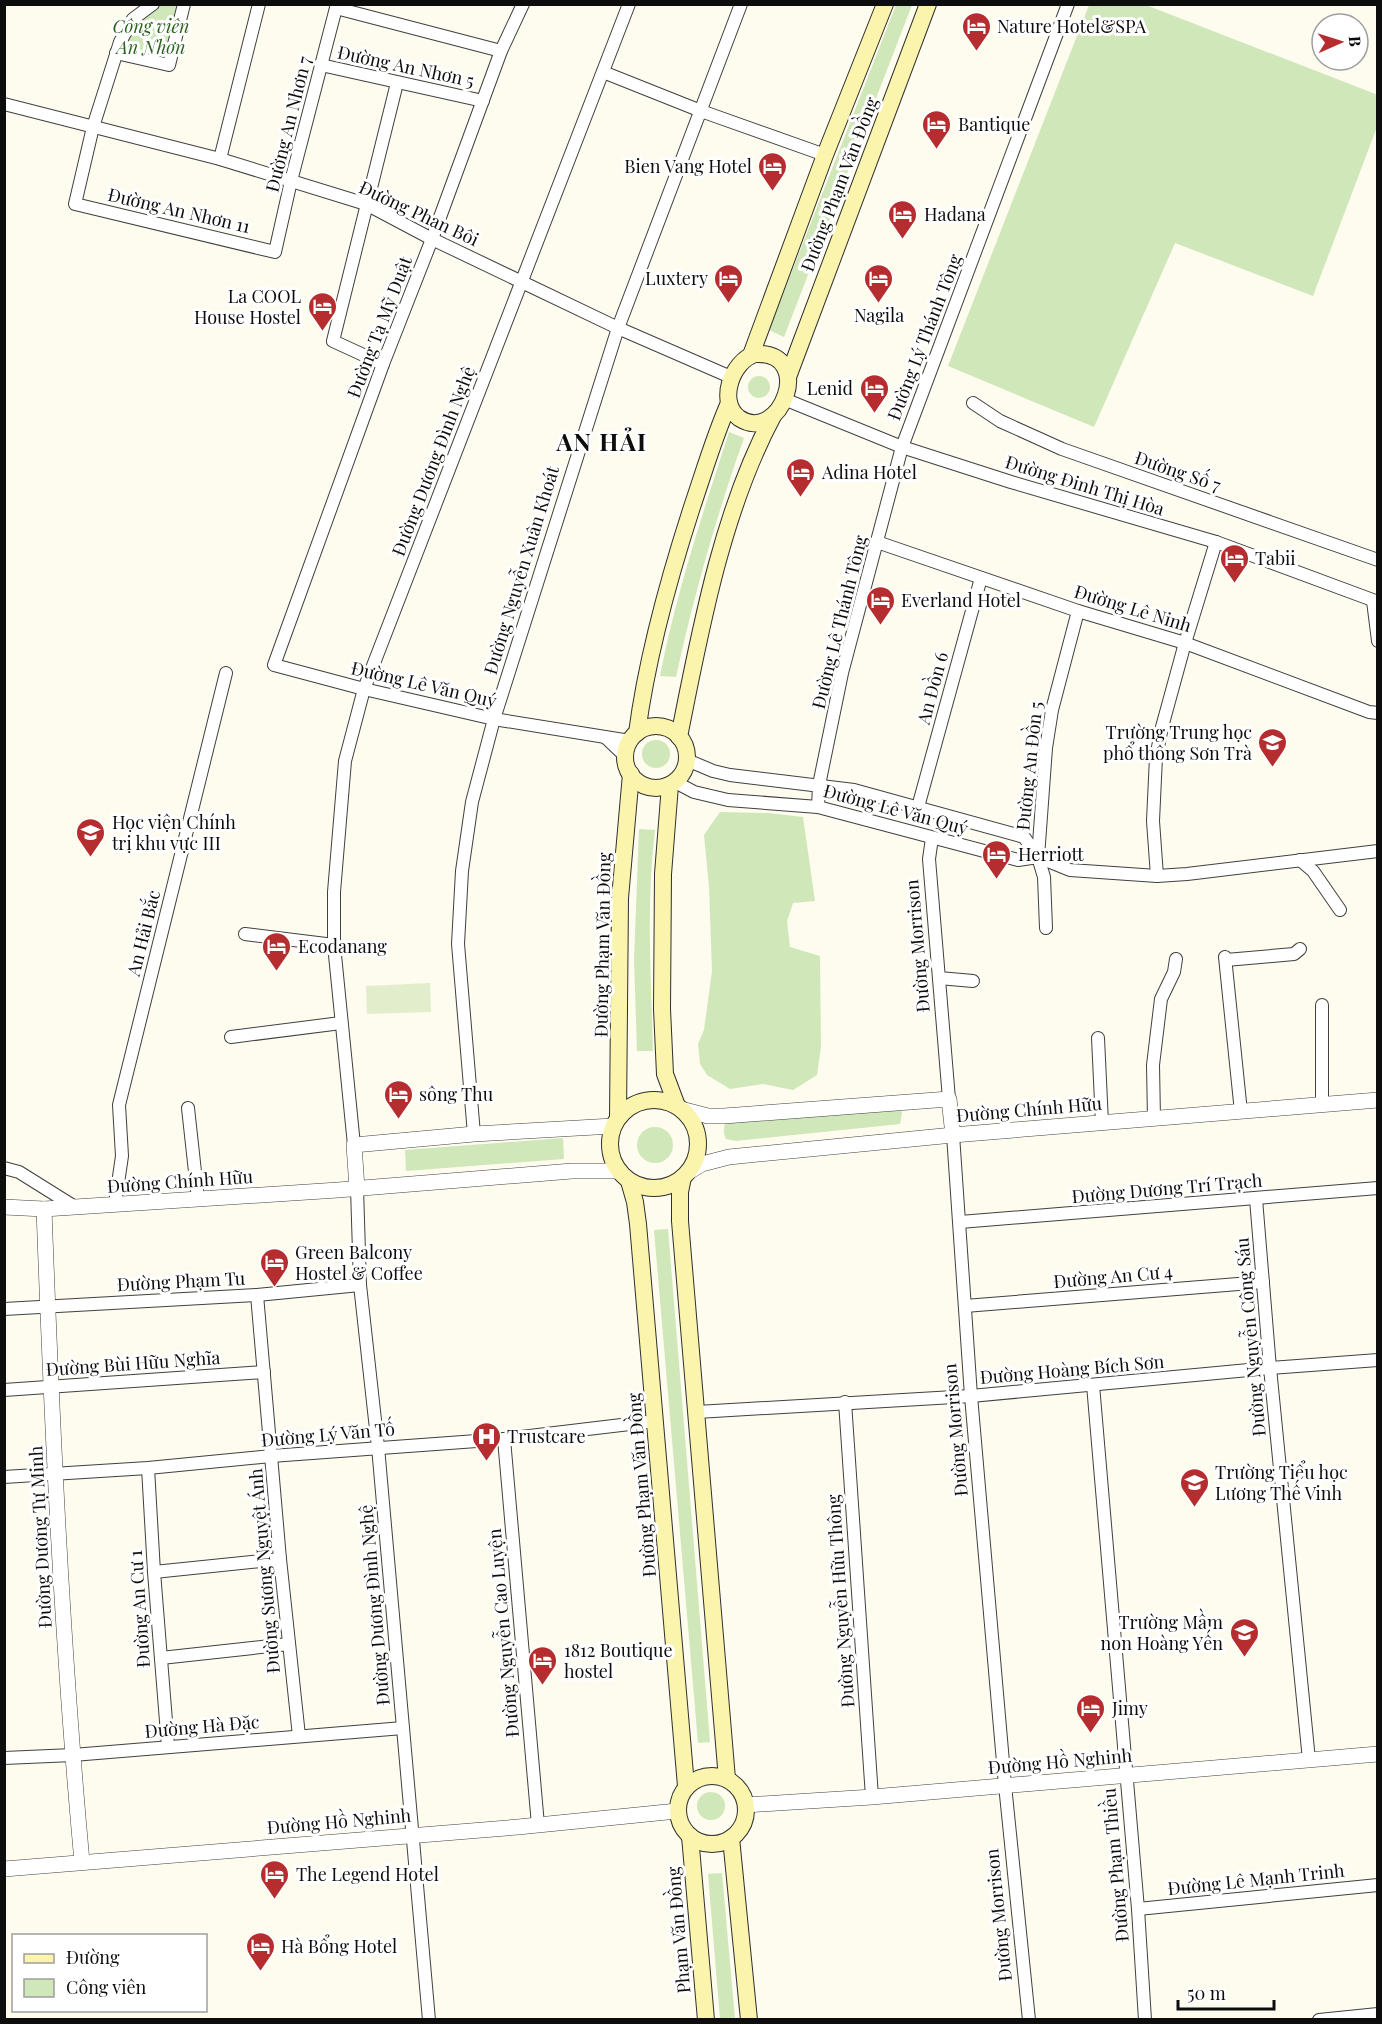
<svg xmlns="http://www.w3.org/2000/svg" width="1382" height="2024" font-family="'Playfair Display',serif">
  <rect width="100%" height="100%" fill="#fefbef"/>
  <!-- green -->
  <g fill="#d0e7ba">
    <polygon points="158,5 181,5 166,62 119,51 137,19"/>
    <polygon points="896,5 912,5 784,337 769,330"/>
    <polygon points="1089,5 1146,5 1378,95 1377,127 1313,296 1175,243 1094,427 948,366"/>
    <circle cx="759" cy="387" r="11"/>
    <path d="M729 432 744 438C716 517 694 595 676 677L660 676C676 593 703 513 729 432Z"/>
    <circle cx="656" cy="754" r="14"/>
    <polygon points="720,812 768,813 803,817 815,901 793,903 787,921 790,947 820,956 821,1047 817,1075 793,1090 763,1084 730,1089 707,1075 700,1064 698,1044 704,1030 712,971 709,887 704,835"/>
    <path d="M639 829 655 830C646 903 651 978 653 1051H637L634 960Z"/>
    <path d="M898 1106 902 1113 900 1124 736 1141 726 1139C723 1132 723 1127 727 1120Z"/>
    <circle cx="655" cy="1145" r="18"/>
    <polygon points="563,1138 564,1159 406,1171 405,1150"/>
    <polygon points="668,1229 710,1742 698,1743 654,1230"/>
    <circle cx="711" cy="1806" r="14"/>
    <polygon points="722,1873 735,2019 720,2019 708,1874"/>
  </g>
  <!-- pitch -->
  <polygon fill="#e2eecb" points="430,983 431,1012 367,1014 366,986"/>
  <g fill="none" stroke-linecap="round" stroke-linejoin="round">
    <defs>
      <g id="minor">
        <polyline points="153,4 133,19 120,42 93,127 75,204 275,252 291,181 337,4"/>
        <polyline points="523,4 501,51 432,239 383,364 274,665 364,689 494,719 630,741"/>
        <polyline points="336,8 501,51"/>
        <polyline points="116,53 169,65 184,4"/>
        <polyline points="321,65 483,101"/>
        <polyline points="603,72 701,111 825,155"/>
        <polyline points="4,104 220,159 366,204 432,239 618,328 733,378"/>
        <polyline points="220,159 259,4"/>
        <polyline points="383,364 333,341 397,83"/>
        <polyline points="784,399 902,447 1011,482 1216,542 1378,602"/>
        <polyline points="973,403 1000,421 1062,449 1378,560"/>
        <polyline points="877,542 1078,611 1185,643 1369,712 1378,713"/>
        <polyline points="1373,601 1378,641"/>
        <polyline points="605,737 626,757"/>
        <polyline points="687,760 713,771 730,775 854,790 1024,837 1038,857"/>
        <polyline points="675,782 694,792 728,800 818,807 1018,860 1038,857 1070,870 1157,876 1187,874 1378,851"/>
        <polyline points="818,807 819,785 842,673 902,447 1068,4"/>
        <polyline points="918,807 981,578"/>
        <polyline points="932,838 929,859 949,1099"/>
        <polyline points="1300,860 1313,871 1340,910"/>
        <polyline points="1157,876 1153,821 1156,757 1162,727 1185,643 1216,542"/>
        <polyline points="1046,928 1044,877 1038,857 1046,748 1052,710 1078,611"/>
        <polyline points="245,934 334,945"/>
        <polyline points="1225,957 1241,1112"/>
        <polyline points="1226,960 1294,954 1300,949"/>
        <polyline points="939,978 973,981"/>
        <polyline points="1322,1005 1322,1105"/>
        <polyline points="231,1037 341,1023"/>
        <polyline points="1098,1038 1102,1123"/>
        <polyline points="188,1108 198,1199"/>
        <polyline points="1154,1119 1153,1065 1161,999 1174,972 1176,959"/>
        <polyline points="474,1134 458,944 462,871 472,802 494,719 618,328 741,4"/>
        <polyline points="953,1135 971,1396 1005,1785 1029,2020"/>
        <polyline points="354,1145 334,945 334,892 345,761 364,689 629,4"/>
        <polyline points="4,1168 19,1172 75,1207"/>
        <polyline points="357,1188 360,1285 378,1447 429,2020"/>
        <polyline points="1256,1199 1270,1368 1309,1760"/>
        <polyline points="115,1204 122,1156 119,1105 226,673"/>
        <polyline points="960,1222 1378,1188"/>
        <polyline points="257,1295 280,1559 299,1736"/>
        <polyline points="965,1306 1263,1282"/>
        <polyline points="4,1309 257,1295 360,1285"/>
        <polyline points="1093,1385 1138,1909 1145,2020"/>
        <polyline points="4,1390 264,1372"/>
        <polyline points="845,1402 872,1797"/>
        <polyline points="697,1412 971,1396 1270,1368 1378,1360"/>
        <polyline points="504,1439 538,1825"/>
        <polyline points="148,1468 154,1572 168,1746"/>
        <polyline points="4,1477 148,1468 271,1456 504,1439 655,1421"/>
        <polyline points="154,1572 280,1559"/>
        <polyline points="161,1658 289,1644"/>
        <polyline points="4,1758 73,1755 403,1728"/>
        <polyline points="1138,1909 1378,1885"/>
        <polyline points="1319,2020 1378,2014"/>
      </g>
      <g id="tertiary">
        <polyline points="681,1109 708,1116 724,1116 949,1099 953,1135"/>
        <polyline points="687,1173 702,1164 729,1157 953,1135 1378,1100"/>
        <polyline points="357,1188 354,1145 474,1134 613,1126"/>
        <polyline points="4,1207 44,1209 338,1190 572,1171 619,1171"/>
        <path d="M44 1209C52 1427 62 1645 82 1862"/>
        <polyline points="746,1805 872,1797 1378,1754"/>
        <polyline points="4,1869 518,1827 677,1811"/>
      </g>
      <g id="secondary">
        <path d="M755 354C817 351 780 446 739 418 717 402 732 361 755 354Z"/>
        <polyline points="751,355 825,155 885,4"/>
        <polyline points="788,377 928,4"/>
        <circle cx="656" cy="757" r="31"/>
        <path d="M637 733C647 656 668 581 692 507 704 472 714 437 729 403"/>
        <path d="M679 737C700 631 722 511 773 416"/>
        <polyline points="670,785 663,874 662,1009 665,1074 677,1106"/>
        <circle cx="654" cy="1144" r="44"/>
        <polyline points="618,1118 620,898 631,774"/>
        <polyline points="683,1177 680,1192 680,1221 727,1779"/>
        <polyline points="629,1181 635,1202 638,1224 686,1786"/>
        <circle cx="712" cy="1810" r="34"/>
        <polyline points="690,1836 706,2020"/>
        <polyline points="731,1838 749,2020"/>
      </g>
    </defs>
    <!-- minor casing -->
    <use href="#minor" stroke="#404040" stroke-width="14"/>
    <!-- tertiary casing -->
    <use href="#tertiary" stroke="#404040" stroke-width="16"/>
    <!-- secondary casing -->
    <use href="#secondary" stroke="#2f2f2f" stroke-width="18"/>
    <!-- minor -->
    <use href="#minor" stroke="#fff" stroke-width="12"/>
    <!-- tertiary -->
    <use href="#tertiary" stroke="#fff" stroke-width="15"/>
    <!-- secondary -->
    <use href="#secondary" stroke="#fbf4ad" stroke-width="16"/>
  </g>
  <!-- icons -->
  <defs>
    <symbol id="hotel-pin" viewBox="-11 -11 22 30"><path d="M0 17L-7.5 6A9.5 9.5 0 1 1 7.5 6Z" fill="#b62d30" stroke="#fff"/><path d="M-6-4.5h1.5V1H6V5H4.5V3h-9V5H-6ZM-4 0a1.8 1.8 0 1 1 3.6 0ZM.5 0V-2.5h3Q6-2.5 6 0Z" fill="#fff"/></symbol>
    <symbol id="school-pin" viewBox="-11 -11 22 30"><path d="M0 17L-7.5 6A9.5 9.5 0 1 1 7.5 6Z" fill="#b62d30" stroke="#fff"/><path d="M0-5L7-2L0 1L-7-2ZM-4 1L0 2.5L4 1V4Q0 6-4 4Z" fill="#fff"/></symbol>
    <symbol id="university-pin" viewBox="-11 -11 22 30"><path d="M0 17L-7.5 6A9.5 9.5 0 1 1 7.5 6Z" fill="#b62d30" stroke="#fff"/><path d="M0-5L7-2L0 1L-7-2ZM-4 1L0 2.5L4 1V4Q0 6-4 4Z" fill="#fff"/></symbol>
    <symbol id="hospital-pin" viewBox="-11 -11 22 30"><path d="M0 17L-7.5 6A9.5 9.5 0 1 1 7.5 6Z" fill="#b62d30" stroke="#fff"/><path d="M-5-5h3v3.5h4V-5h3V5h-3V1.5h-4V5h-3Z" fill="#fff"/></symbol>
  </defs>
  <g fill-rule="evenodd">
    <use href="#hotel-pin" x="960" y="10" width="33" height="45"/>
    <use href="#hotel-pin" x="920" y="108" width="33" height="45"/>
    <use href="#hotel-pin" x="756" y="150" width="33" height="45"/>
    <use href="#hotel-pin" x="886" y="198" width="33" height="45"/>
    <use href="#hotel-pin" x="712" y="262" width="33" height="45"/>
    <use href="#hotel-pin" x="862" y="262" width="33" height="45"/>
    <use href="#hotel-pin" x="306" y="290" width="33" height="45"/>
    <use href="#hotel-pin" x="858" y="372" width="33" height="45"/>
    <use href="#hotel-pin" x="784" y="456" width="33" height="45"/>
    <use href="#hotel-pin" x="1218" y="542" width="33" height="45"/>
    <use href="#hotel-pin" x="864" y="584" width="33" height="45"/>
    <use href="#school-pin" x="1256" y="726" width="33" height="45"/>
    <use href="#university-pin" x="74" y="816" width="33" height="45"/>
    <use href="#hotel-pin" x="980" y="838" width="33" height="45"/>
    <use href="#hotel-pin" x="260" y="930" width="33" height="45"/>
    <use href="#hotel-pin" x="382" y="1078" width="33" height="45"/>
    <use href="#hotel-pin" x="258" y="1246" width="33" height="45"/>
    <use href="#hospital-pin" x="470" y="1420" width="33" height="45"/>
    <use href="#school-pin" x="1178" y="1466" width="33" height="45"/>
    <use href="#school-pin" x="1228" y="1616" width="33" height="45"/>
    <use href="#hotel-pin" x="526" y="1644" width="33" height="45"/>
    <use href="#hotel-pin" x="1074" y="1692" width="33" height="45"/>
    <use href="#hotel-pin" x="258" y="1858" width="33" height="45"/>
    <use href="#hotel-pin" x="244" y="1930" width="33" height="45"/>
  </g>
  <g text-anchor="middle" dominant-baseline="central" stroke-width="6" stroke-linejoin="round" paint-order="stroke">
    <!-- park labels -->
    <g font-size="18" font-style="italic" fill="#2d6221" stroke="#fff">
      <text x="151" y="26">Công viên<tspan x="151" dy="21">An Nhơn</tspan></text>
    </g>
    <!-- poi labels -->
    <g font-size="18" fill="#0d0d0d" stroke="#fff" text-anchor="start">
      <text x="997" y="26">Nature Hotel&amp;SPA</text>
      <text x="958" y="124">Bantique</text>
      <text x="752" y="166" text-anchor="end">Bien Vang Hotel</text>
      <text x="924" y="214">Hadana</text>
      <text x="708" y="278" text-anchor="end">Luxtery</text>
      <text x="301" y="296" text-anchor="end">La COOL<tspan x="301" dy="21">House Hostel</tspan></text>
      <text x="879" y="315" text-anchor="middle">Nagila</text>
      <text x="853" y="388" text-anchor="end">Lenid</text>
      <text x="822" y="472">Adina Hotel</text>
      <text x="1255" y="558">Tabii</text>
      <text x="901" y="600">Everland Hotel</text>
      <text x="1252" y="732" text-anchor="end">Trường Trung học<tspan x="1252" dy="21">phổ thông Sơn Trà</tspan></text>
      <text x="112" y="822">Học viện Chính<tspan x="112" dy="21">trị khu vực III</tspan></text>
      <text x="1018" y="854">Herriott</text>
      <text x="298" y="946">Ecodanang</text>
      <text x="419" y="1094">sông Thu</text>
      <text x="295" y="1252">Green Balcony<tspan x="295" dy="21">Hostel &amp; Coffee</tspan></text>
      <text x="507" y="1436">Trustcare</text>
      <text x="1215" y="1472">Trường Tiểu học<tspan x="1215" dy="21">Lương Thế Vinh</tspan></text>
      <text x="1223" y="1622" text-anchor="end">Trường Mầm<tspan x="1223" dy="21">non Hoàng Yến</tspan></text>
      <text x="564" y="1650">1812 Boutique<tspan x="564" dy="21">hostel</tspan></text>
      <text x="1112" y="1708">Jimy</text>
      <text x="296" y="1874">The Legend Hotel</text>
      <text x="281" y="1946">Hà Bổng Hotel</text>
    </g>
    <!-- street labels -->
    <g font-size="18" fill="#0d0d0d" stroke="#fff">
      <text transform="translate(406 66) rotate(12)">Đường An Nhơn 5</text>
      <text transform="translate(288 124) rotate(-76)">Đường An Nhơn 7</text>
      <text transform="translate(839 184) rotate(-69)">Đường Phạm Văn Đồng</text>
      <text transform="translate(179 210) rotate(13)">Đường An Nhơn 11</text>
      <text transform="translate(419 213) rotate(25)">Đường Phan Bôi</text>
      <text transform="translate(379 327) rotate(-69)">Đường Tạ Mỹ Duật</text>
      <text transform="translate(924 337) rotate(-69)">Đường Lý Thánh Tông</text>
      <text transform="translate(433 461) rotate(-69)">Đường Dương Đình Nghệ</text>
      <text transform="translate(1178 471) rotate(19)">Đường Số 7</text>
      <text transform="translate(1085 485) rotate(17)">Đường Đinh Thị Hòa</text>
      <text transform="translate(521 570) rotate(-73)">Đường Nguyễn Xuân Khoát</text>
      <text transform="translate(1133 608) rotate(17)">Đường Lê Ninh</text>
      <text transform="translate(839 622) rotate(-76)">Đường Lê Thánh Tông</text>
      <text transform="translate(424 684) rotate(13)">Đường Lê Văn Quý</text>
      <text transform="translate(932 688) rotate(-75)">An Đồn 6</text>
      <text transform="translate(1029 766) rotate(-84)">Đường An Đồn 5</text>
      <text transform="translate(896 809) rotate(15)">Đường Lê Văn Quý</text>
      <text transform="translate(143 933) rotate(-76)">An Hải Bắc</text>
      <text transform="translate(602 945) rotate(-89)">Đường Phạm Văn Đồng</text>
      <text transform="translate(917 946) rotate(-95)">Đường Morrison</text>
      <text transform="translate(1029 1109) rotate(-5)">Đường Chính Hữu</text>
      <text transform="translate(180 1181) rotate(-4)">Đường Chính Hữu</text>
      <text transform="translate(1167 1188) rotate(-5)">Đường Dương Trí Trạch</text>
      <text transform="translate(1113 1276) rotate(-5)">Đường An Cư 4</text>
      <text transform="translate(181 1281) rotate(-3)">Đường Phạm Tu</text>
      <text transform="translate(1250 1337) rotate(-95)">Đường Nguyễn Công Sáu</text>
      <text transform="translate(133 1363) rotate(-4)">Đường Bùi Hữu Nghĩa</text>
      <text transform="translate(1072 1369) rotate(-5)">Đường Hoàng Bích Sơn</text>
      <text transform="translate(955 1430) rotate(-95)">Đường Morrison</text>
      <text transform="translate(328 1434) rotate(-5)">Đường Lý Văn Tố</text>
      <text transform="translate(641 1485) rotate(-95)">Đường Phạm Văn Đồng</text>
      <text transform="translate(40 1537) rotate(-93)">Đường Dương Tự Minh</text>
      <text transform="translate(264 1571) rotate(-95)">Đường Sương Nguyệt Ánh</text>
      <text transform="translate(840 1601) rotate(-94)">Đường Nguyễn Hữu Thông</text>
      <text transform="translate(374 1605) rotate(-95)">Đường Dương Đình Nghệ</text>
      <text transform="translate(139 1609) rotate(-94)">Đường An Cư 1</text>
      <text transform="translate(503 1633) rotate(-95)">Đường Nguyễn Cao Luyện</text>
      <text transform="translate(202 1726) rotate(-5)">Đường Hà Đặc</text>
      <text transform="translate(1060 1761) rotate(-5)">Đường Hồ Nghinh</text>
      <text transform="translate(339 1821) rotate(-5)">Đường Hồ Nghinh</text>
      <text transform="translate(1115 1865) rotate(-95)">Đường Phạm Thiều</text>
      <text transform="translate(1256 1879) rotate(-6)">Đường Lê Mạnh Trinh</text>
      <text transform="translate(998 1915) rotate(-96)">Đường Morrison</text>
      <text transform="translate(678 1930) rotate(-95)">Phạm Văn Đồng</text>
    </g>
    <!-- district labels -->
    <g font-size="24" font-weight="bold" letter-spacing="1.5" fill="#0d0d0d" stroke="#fff">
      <text x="602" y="441">AN HẢI</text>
    </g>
  </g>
  <!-- border -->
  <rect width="1382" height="2024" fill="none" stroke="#0d0d0d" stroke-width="12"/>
  <!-- legend -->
  <rect x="12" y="1934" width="195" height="78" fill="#ffffff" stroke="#9e9e9e" stroke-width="1.5"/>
  <rect x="24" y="1954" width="30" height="9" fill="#fbf4ad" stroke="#9e9e9e" stroke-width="1.5"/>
  <text x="66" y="1964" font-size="18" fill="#0d0d0d">Đường</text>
  <rect x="24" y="1979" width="30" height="18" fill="#d0e7ba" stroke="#9e9e9e" stroke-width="1.5"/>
  <text x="66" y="1994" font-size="18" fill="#0d0d0d">Công viên</text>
  <!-- north arrow -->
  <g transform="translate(1340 42) rotate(87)"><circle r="28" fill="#ffffff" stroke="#9e9e9e" stroke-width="1.5"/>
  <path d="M0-4.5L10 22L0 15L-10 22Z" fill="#b62d30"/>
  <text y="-9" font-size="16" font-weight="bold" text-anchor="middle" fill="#0d0d0d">B</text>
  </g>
  <!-- scale -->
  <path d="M1178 2000v9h96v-9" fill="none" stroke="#0d0d0d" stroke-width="3"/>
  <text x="1187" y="2000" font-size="18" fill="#0d0d0d" stroke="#ffffff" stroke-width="4.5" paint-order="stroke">50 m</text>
</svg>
